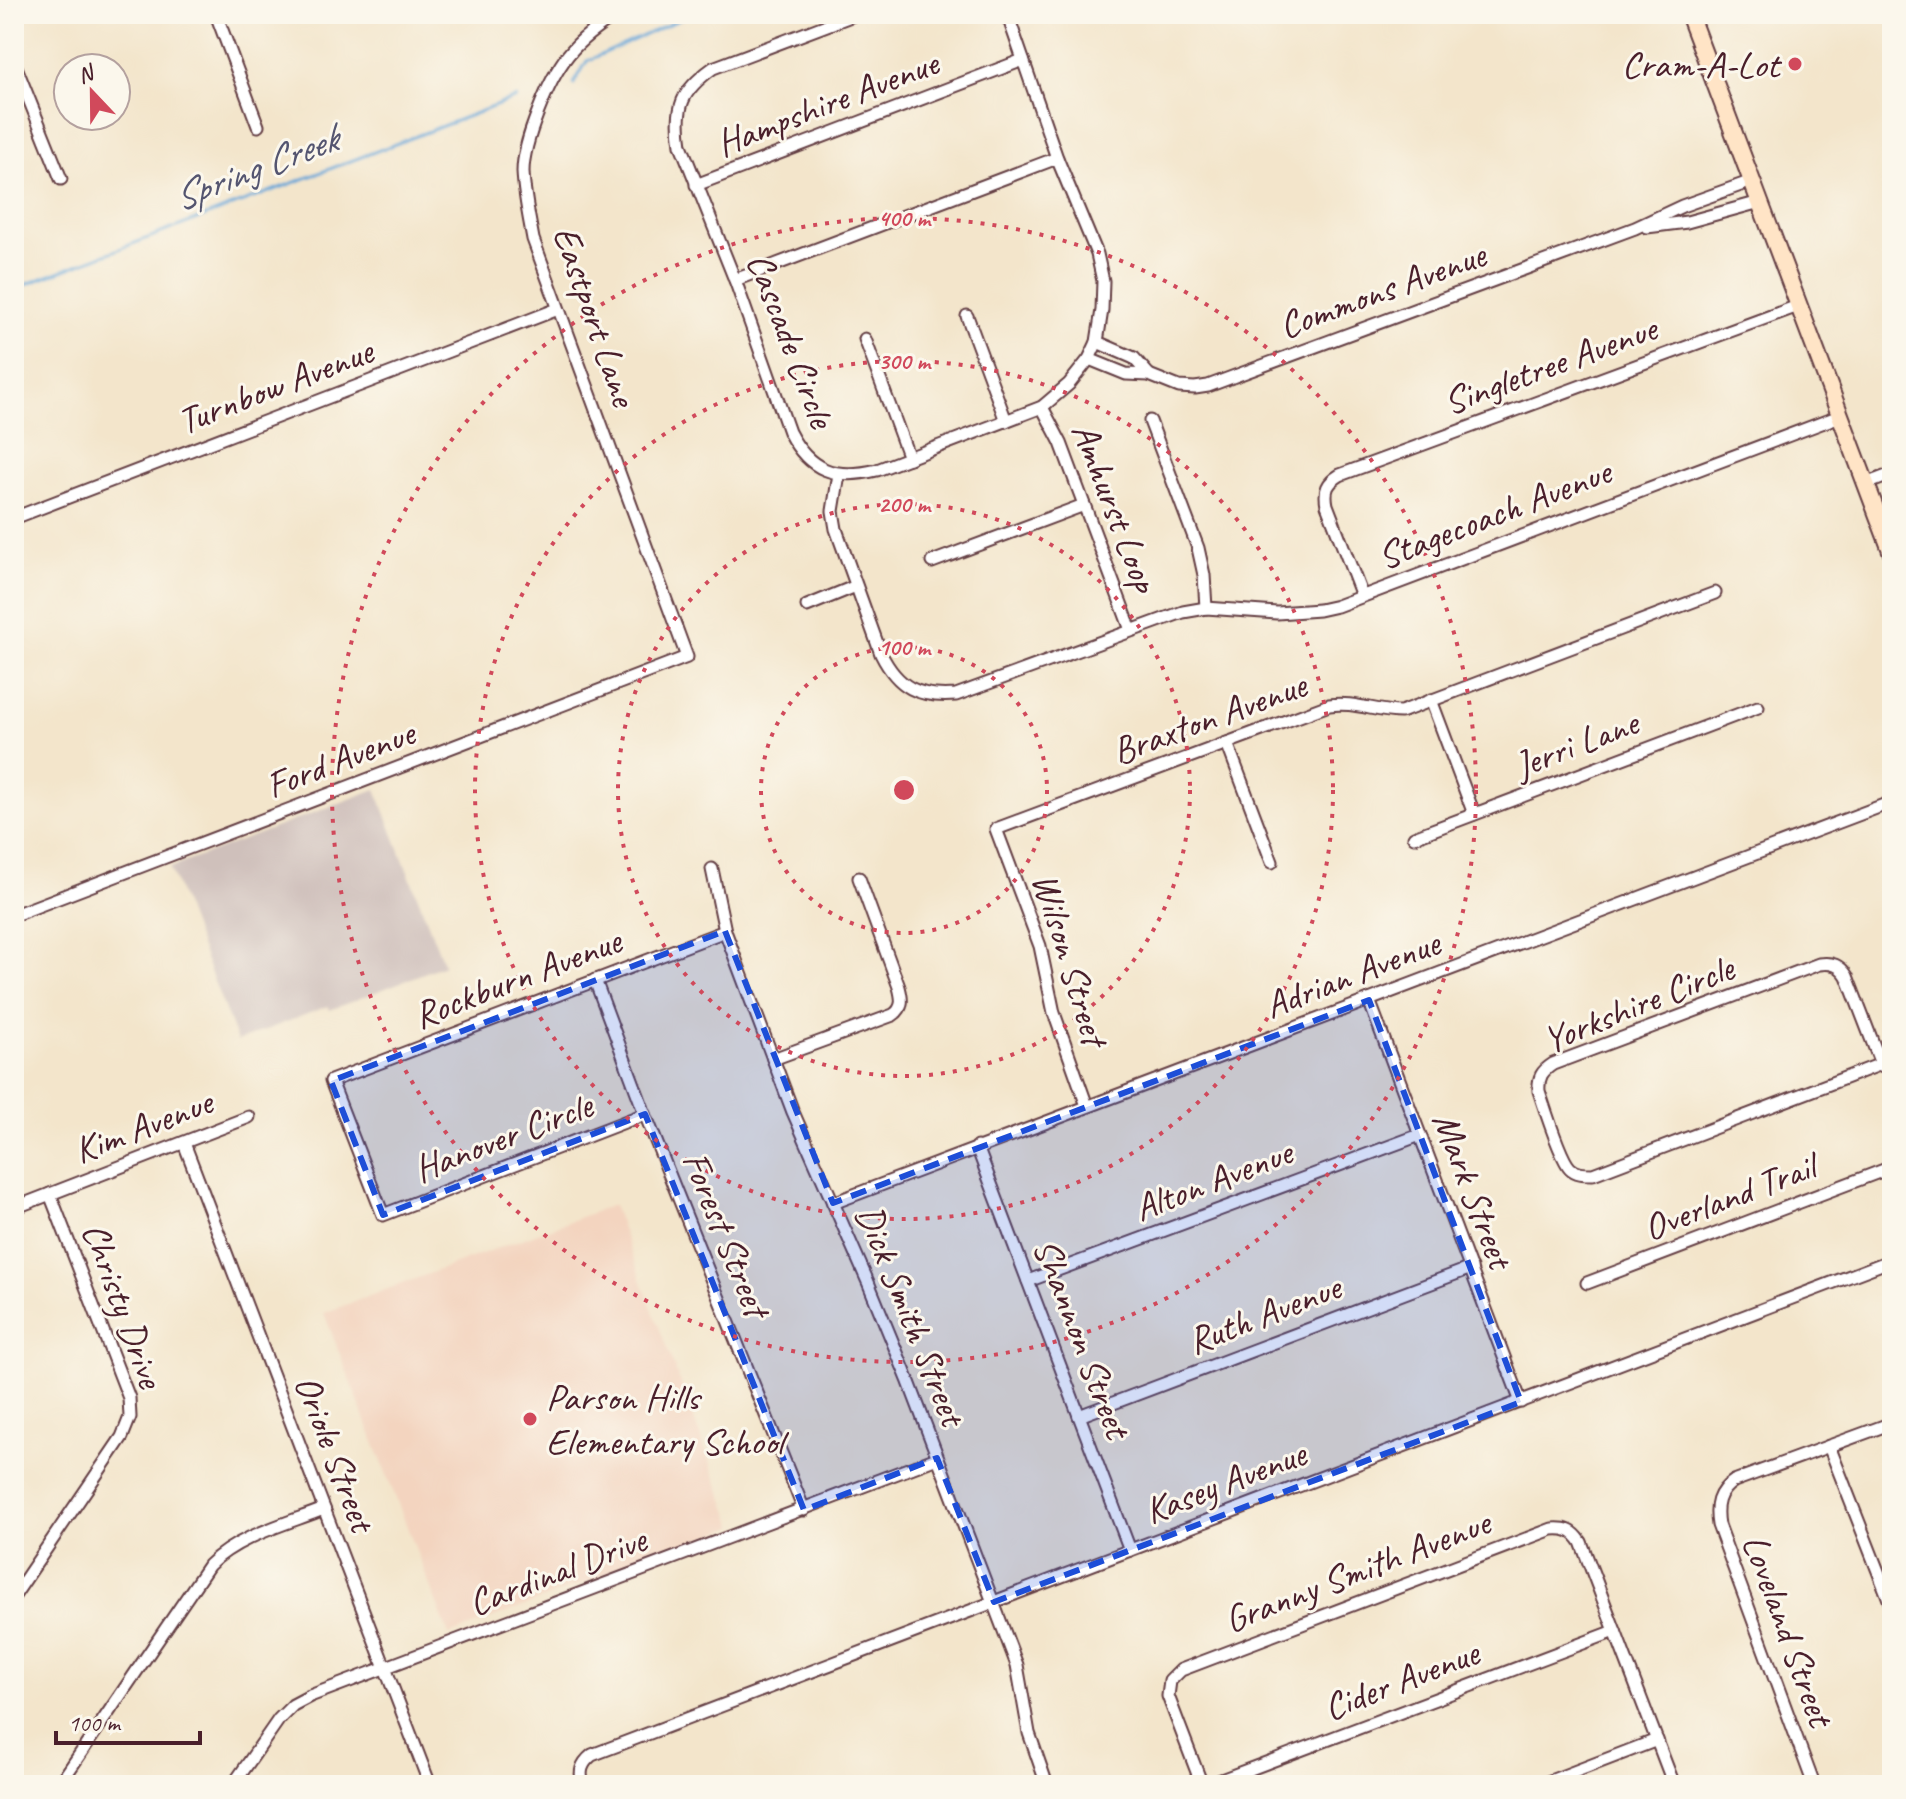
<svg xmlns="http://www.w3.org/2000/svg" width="1906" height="1799" font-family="Caveat,sans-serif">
  <rect width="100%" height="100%" fill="#fbf7ec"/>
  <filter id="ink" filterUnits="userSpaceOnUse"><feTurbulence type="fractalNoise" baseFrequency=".0125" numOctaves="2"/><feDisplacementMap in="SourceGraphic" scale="16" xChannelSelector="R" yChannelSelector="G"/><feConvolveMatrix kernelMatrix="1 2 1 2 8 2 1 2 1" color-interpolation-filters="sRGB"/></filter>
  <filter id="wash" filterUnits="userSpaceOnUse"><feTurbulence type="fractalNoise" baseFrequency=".006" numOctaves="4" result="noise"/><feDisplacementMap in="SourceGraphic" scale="32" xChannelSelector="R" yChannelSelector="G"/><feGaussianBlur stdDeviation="1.8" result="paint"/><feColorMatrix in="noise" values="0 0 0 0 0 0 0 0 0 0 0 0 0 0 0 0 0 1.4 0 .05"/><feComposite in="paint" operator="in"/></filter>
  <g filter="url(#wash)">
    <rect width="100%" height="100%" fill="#f3e5cb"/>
    <!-- built -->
    <polygon fill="#f3d4bf" points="613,1205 734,1526 449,1635 324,1313"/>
    <!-- industrial -->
    <polygon fill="#cfc0bb" points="376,789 444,965 330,1010 328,1006 237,1041 170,868"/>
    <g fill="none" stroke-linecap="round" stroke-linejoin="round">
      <!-- stream -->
      <g stroke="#64a5d7" stroke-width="3">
        <polyline points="574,84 587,61 692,14"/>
        <polyline points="14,289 516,98"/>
      </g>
    </g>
  </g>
  <g filter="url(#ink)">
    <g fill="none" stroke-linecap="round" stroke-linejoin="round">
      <defs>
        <g id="street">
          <polyline points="216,14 258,126"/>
          <path d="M856 14 713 68C681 91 675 107 681 145L735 280 789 432C809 471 835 480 877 470L1042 407 1069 384 1089 359 1097 342 1102 310 1103 281 1097 254 1057 158 1010 22 1004 14"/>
          <polyline points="14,62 61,179"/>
          <polyline points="696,185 1023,60"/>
          <polyline points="1647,227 1687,222 1760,202"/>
          <polyline points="735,280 1057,158"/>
          <polyline points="967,316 1006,421"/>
          <polyline points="865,339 909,458"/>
          <polyline points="1097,342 1134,358 1149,375"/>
          <polyline points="1089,359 1126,374 1149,375 1179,387 1195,388 1208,386 1635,228 1682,206 1752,181"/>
          <polyline points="1042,407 1061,443 1131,630"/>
          <polyline points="1150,421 1198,548 1204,575 1206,608"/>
          <path d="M839 474 833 511 836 529 881 654C898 688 919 698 956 695L1183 612 1206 608 1277 613 1319 610 1337 606 1840 416"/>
          <polyline points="1866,484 1892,474"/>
          <polyline points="14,518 558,309"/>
          <polyline points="932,562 1084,505"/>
          <path d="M1362 596 1327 505C1324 490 1327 483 1340 475L1798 306"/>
          <polyline points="807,606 856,586"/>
          <polyline points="1431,700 1474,814"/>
          <polyline points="1227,743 1272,862"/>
          <polyline points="1414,837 1758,707"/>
          <polyline points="712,869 725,931 793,1112 868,1282 909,1382 1017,1665 1029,1733 1047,1785"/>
          <path d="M14 915 687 657 533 239C529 217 524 194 523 172 523 152 531 130 538 112 557 63 573 41 618 14"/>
          <polyline points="595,980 645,1114 804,1510"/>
          <polyline points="1369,1000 1521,1402"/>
          <path d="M773 1059 893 1015C904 1008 902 998 899 987L859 878"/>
          <path d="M1881 1064 1847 976C1840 965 1832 962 1819 964L1553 1064C1542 1071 1538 1077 1539 1091 1544 1106 1560 1158 1570 1168 1576 1174 1584 1174 1593 1174L1892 1060"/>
          <path d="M1087 1106 1054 1013 1040 946 996 829 1329 705C1353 701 1376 712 1401 712L1715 593"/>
          <polyline points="645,1114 383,1215 331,1081 725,931"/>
          <polyline points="184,1143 430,1785"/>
          <polyline points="977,1147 1130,1550"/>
          <polyline points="833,1203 1892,802"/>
          <polyline points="14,1208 249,1117"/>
          <polyline points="1028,1281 1420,1135"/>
          <polyline points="1587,1283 1892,1167"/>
          <polyline points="1079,1416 1471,1268"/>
          <polyline points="1829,1446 1892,1607"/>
          <polyline points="14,1596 122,1437 130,1417 129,1398 50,1194"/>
          <path d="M59 1785 209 1565C238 1536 286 1524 324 1509"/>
          <polyline points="233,1785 279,1719 293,1705 310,1696 937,1458"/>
          <path d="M583 1785C579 1772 581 1764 592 1755L1892 1260"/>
          <path d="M1202 1785 1168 1696 1170 1681 1181 1670 1552 1529C1566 1528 1573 1530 1581 1542L1674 1785"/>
          <polyline points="1208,1785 1615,1631"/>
          <polyline points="1540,1785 1657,1740"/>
          <path d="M1814 1785 1718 1525C1715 1506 1717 1492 1734 1481L1892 1423"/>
        </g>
        <polyline id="secondary" points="1689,14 1892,553"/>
      </defs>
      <!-- street casing -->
      <use href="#street" stroke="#633d43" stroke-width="15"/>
      <!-- secondary casing -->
      <use href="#secondary" stroke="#633d43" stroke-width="20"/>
      <!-- street -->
      <use href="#street" stroke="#fff" stroke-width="11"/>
      <!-- secondary -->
      <use href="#secondary" stroke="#ffe4c6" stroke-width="16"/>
    </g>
  </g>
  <!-- marked area -->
  <path fill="#1d4ed8" fill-opacity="0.2" stroke="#1d4ed8" stroke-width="6" stroke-dasharray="16 10" stroke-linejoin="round" d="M725 931 833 1203 1369 1000 1521 1402 994 1602 937 1458 804 1510 645 1114 383 1215 331 1081Z"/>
  <!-- distance rings -->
  <g fill="none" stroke="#d1495b" stroke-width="4" stroke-dasharray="4 8">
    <circle cx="904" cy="790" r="143"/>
    <circle cx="904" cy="790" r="286"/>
    <circle cx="904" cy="790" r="429"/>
    <circle cx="904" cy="790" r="572"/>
  </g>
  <!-- markers -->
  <g fill="#d1495b" stroke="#fbf7ec" stroke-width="3">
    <circle cx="1795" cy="64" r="8"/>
    <circle cx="530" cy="1419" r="8"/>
  </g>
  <g text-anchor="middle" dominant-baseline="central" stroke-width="6" stroke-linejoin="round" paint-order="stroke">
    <!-- poi labels -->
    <g font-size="38" fill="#4a1f2b" stroke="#fbf7ec" text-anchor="end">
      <text x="1779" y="64">Cram-A-Lot</text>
      <text x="546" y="1397" text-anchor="start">Parson Hills<tspan x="546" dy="44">Elementary School</tspan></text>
    </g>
    <!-- street labels -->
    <g font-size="38" fill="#4a1f2b" stroke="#fbf7ec">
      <text transform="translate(827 103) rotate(-21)">Hampshire Avenue</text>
      <text transform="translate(1382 290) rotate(-20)">Commons Avenue</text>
      <text transform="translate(595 316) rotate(71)">Eastport Lane</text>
      <text transform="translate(791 340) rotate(69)">Cascade Circle</text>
      <text transform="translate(1550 365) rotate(-20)">Singletree Avenue</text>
      <text transform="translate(275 386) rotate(-21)">Turnbow Avenue</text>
      <text transform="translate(1115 507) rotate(69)">Amhurst Loop</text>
      <text transform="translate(1494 514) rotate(-21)">Stagecoach Avenue</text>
      <text transform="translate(1209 718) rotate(-20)">Braxton Avenue</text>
      <text transform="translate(1576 744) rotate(-21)">Jerri Lane</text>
      <text transform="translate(340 759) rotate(-21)">Ford Avenue</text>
      <text transform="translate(1070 959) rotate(73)">Wilson Street</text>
      <text transform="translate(1352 974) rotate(-21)">Adrian Avenue</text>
      <text transform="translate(517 978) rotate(-21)">Rockburn Avenue</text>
      <text transform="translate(1638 1004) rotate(-22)">Yorkshire Circle</text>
      <text transform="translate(143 1126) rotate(-21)">Kim Avenue</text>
      <text transform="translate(503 1137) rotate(-21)">Hanover Circle</text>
      <text transform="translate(1213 1180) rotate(-21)">Alton Avenue</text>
      <text transform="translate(1473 1190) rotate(69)">Mark Street</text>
      <text transform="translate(1729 1197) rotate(-21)">Overland Trail</text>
      <text transform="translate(726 1234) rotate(68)">Forest Street</text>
      <text transform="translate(123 1305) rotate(70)">Christy Drive</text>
      <text transform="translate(1264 1314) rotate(-21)">Ruth Avenue</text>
      <text transform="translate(911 1315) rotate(68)">Dick Smith Street</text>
      <text transform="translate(1082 1338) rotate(69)">Shannon Street</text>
      <text transform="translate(335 1453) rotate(69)">Oriole Street</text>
      <text transform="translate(1225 1482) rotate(-21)">Kasey Avenue</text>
      <text transform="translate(557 1571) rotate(-21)">Cardinal Drive</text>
      <text transform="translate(1357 1571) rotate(-21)">Granny Smith Avenue</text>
      <text transform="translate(1788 1630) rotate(70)">Loveland Street</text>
      <text transform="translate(1401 1680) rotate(-21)">Cider Avenue</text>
    </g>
    <!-- water labels -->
    <g font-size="40" font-style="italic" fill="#545570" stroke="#fbf7ec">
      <text transform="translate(255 168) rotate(-21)">Spring Creek</text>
    </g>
  </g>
  <circle cx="904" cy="790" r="12" fill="#d1495b" stroke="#fbf7ec" stroke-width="4"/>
  <g font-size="24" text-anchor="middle" font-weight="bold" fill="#d1495b" stroke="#fbf7ec" stroke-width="6" stroke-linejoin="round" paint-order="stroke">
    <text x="904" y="226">400 m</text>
    <text x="904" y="369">300 m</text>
    <text x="904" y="512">200 m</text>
    <text x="904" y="655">100 m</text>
  </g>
  <!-- margin -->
  <rect width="1906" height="1799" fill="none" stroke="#fbf7ec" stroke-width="48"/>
  <!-- north arrow -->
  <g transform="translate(92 92) rotate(338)"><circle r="38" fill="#fbf7ec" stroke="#b4a19f" stroke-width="2"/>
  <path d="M0-6L14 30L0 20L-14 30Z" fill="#d1495b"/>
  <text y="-12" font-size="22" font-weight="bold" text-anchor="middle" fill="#4a1f2b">N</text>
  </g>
  <!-- scale -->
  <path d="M56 1731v12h144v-12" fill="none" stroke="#4a1f2b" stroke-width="4"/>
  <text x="68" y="1731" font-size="24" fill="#4a1f2b" stroke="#fbf7ec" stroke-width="6" paint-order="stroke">100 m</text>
</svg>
